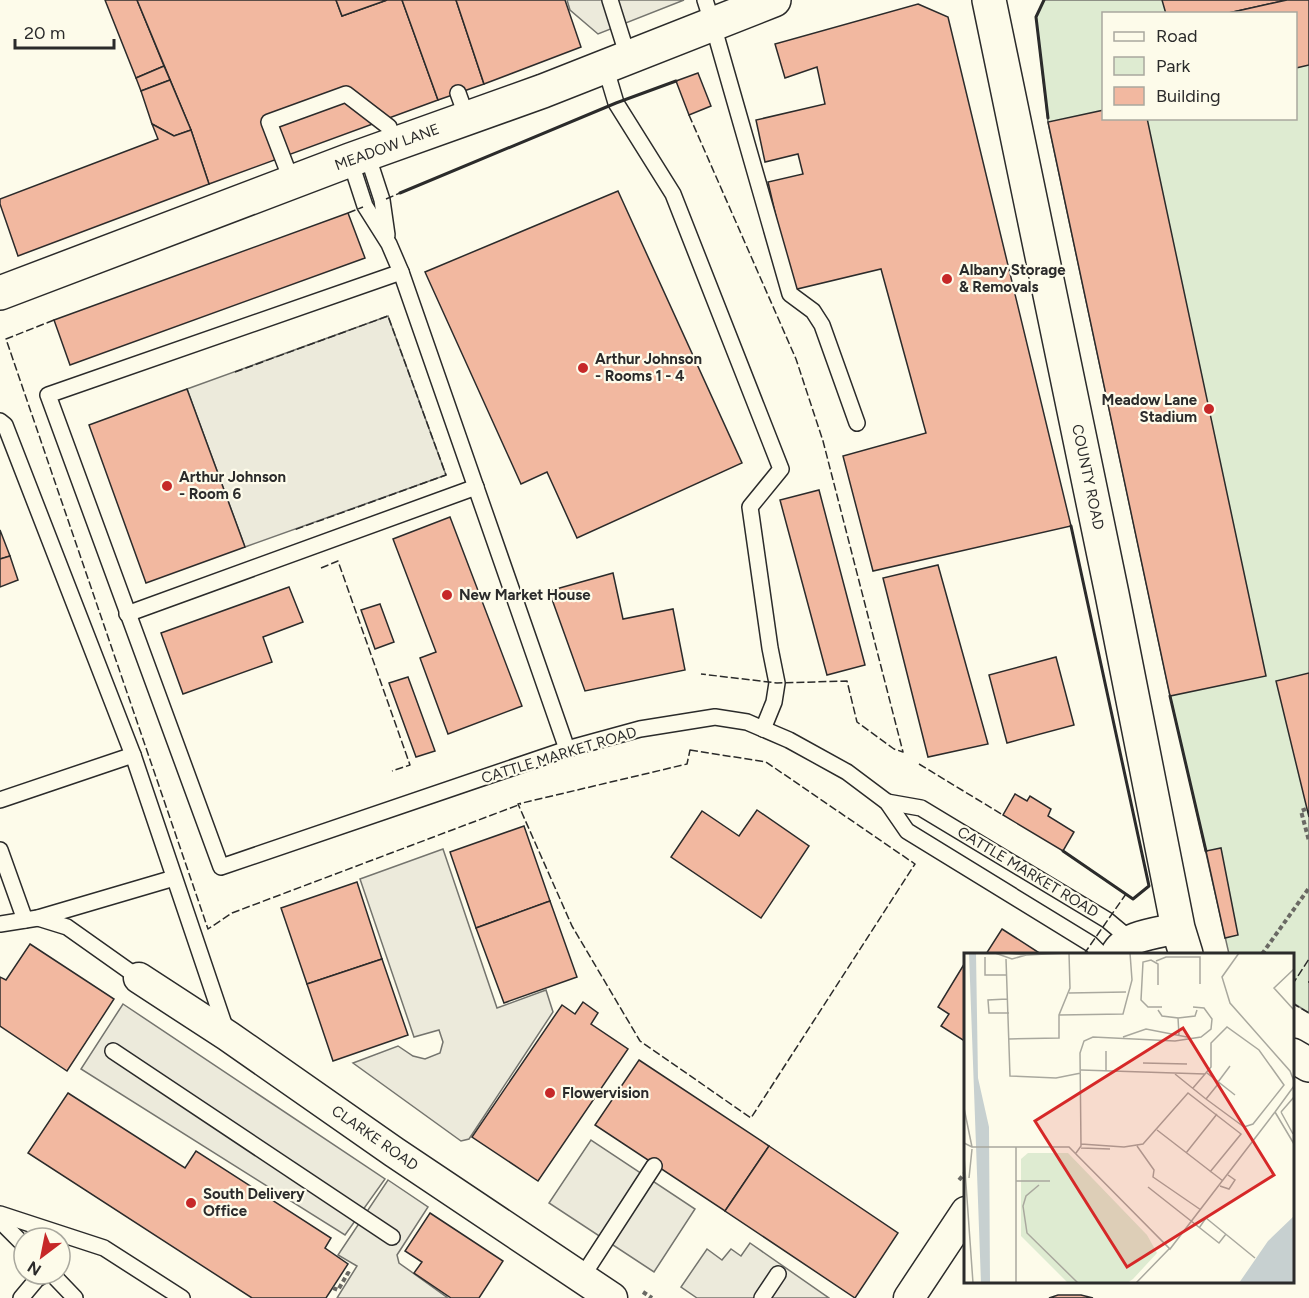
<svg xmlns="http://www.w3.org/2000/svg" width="1309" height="1298" font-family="Figtree,sans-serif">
  <rect width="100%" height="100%" fill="#fdfbea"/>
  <!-- green -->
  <path fill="#deebd1" stroke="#74746e" stroke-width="1.5" fill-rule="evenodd" d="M1044 0H1309V1013L1293 1003 1292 954H1229L1170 695 1048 122 1036 17ZM1104 14H1296V118H1104Z"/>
  <!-- parking -->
  <g fill="#eceadb" stroke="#74746e" stroke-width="1.5">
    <polygon points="567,0 684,0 598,34 570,10"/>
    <polygon points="388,316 446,475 245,547 187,389"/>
    <polygon points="443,849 497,1008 546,990 553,1012 469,1139 461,1141 353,1063 398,1046 413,1056 425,1059 440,1053 443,1042 439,1030 414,1037 360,879"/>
    <polygon points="123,1004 385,1179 345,1235 81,1069"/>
    <polygon points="591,1140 695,1209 654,1272 549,1203"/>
    <polygon points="388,1180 428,1207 397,1255 399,1263 448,1298 337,1298 357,1266 338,1255"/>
    <polygon points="750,1243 829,1298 697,1298 681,1287 707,1249 722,1260 731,1249 741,1256"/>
  </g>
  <!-- building -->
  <g fill="#f2b8a0" stroke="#2b2b2b" stroke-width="1.5">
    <polygon points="105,0 137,0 164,66 136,78"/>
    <polygon points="137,0 336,0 342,16 387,0 402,0 438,100 209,184 191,130"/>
    <polygon points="336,0 387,0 342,16"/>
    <polygon points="402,0 456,0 484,84 438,100"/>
    <polygon points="456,0 565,0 581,47 484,84"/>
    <polygon points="1162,0 1287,0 1224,14 1166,14"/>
    <polygon points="1287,0 1309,0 1309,65 1296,68 1296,14 1224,14"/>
    <polygon points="918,4 948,17 1071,526 873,571 843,456 926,433 881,269 793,290 768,182 803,174 798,154 765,162 756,120 825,104 817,67 785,78 775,44"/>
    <polygon points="164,66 170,80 141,91 136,78"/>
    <polygon points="698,73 711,106 689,115 676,81"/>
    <polygon points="170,80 191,130 174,136 152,124 141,91"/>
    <polygon points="1104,110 1104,118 1147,118 1266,676 1170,696 1048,122"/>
    <polygon points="152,124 174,136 191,130 209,184 18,256 0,204 0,199 158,139"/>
    <polygon points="618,191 742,463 577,538 547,472 521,484 425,272"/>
    <polygon points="348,213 365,258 70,365 54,320"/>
    <polygon points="187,389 245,547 146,583 89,425"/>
    <polygon points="819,490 865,665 827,675 780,500"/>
    <polygon points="450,517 522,706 448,734 420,658 436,652 393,539"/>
    <polygon points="0,530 10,556 0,559"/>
    <polygon points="10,556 18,580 0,587 0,559"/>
    <polygon points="938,565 988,744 928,757 883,578"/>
    <polygon points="613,573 623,619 673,609 685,670 585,691 549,591"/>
    <polygon points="289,587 303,622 263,637 272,662 183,694 161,633"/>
    <polygon points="380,604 394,642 375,649 361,610"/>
    <polygon points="1056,657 1074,725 1007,743 989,675"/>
    <polygon points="1309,673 1309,817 1276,681"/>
    <polygon points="408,677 435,751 416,757 389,683"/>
    <polygon points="1015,794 1027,801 1030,796 1051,809 1048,816 1074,832 1063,851 1003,815"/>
    <polygon points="757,810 809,846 761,918 671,857 702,811 739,836"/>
    <polygon points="524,826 550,901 476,928 450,852"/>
    <polygon points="1221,848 1238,935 1225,938 1206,851"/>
    <polygon points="357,882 382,959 307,984 281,908"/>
    <polygon points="550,901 577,977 504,1003 476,928"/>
    <polygon points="1002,929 1041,954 986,954"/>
    <polygon points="30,944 114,999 67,1071 0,1026 0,977 6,980"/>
    <polygon points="382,959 408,1035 333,1061 307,984"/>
    <polygon points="966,961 966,1042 941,1026 949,1014 938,1007"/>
    <polygon points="583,1002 598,1013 591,1024 628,1049 538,1181 472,1137 562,1005 575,1014"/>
    <polygon points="639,1060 769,1146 725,1211 595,1125"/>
    <polygon points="68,1093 185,1168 196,1151 331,1238 325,1248 348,1264 326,1298 252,1298 28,1153"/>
    <polygon points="769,1146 898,1233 855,1298 725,1211"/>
    <polygon points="430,1213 503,1261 479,1298 451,1298 414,1273 422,1262 405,1251"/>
    <polygon points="1058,1295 1081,1295 1093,1298 1049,1298"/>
  </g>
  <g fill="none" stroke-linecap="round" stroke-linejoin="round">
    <defs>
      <g id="lane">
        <polyline points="610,0 628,57"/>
        <polyline points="705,0 713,25 790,294 813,311 822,325 857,423"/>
        <polyline points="605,66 616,103 673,194 781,469 750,507 770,648 777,683 774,702 763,729"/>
        <polyline points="458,93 467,118"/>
        <polyline points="367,154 382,200 387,235"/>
        <polyline points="350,160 365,206 389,244 401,272 567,749"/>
        <polyline points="292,182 269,122 346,94 389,127 394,145"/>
        <polyline points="401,272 48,395 221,867 567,749 640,729 715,717 747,722 789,740 847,772 887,802 907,831 1091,944 1101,954"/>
        <polyline points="0,421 5,425 133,755 227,1033"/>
        <polyline points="127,614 476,487"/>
        <polyline points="0,800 133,755"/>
        <polyline points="887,802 921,808 1107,920 1131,940"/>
        <polyline points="0,850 25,920"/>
        <polyline points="38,918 67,927 139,978"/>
        <polyline points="0,924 38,918 174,878"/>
        <polyline points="113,1051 392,1237"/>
        <polyline points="0,1214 104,1248 182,1298"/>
        <polyline points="0,1221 24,1245"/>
        <polyline points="52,1274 75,1298"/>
        <polyline points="582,1277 654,1166"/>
        <polyline points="21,1298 37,1279 45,1274"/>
        <polyline points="762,1298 778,1274"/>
      </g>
      <g id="street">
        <path d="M1116 954C1125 935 1159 933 1178 928"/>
        <polyline points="139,978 228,1036 394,1152 612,1298"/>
        <polyline points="909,1298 966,1212"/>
      </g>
      <g id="highway">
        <polyline points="989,0 1112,594 1178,928 1186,954"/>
        <polyline points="0,293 350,160 543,91 774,0"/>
        <polyline points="1292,1055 1309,1065"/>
      </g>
    </defs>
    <!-- lane casing -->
    <use href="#lane" stroke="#2b2b2b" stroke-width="18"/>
    <!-- street casing -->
    <use href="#street" stroke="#2b2b2b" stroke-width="33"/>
    <!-- highway casing -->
    <use href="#highway" stroke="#2b2b2b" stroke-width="36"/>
    <!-- path -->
    <g stroke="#6a6964" stroke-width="4" stroke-dasharray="4.5 3" stroke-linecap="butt">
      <polyline points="1306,809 1301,811 1309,841"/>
      <polyline points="1262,954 1309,888"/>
      <polyline points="959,1180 966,1172"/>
      <polyline points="333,1288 338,1290 348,1273 351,1275"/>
      <polyline points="643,1292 652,1298"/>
    </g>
    <!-- lane -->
    <use href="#lane" stroke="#fdfbea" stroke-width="15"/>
    <!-- street -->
    <use href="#street" stroke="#fdfbea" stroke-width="30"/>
    <!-- highway -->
    <use href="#highway" stroke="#fdfbea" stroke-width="33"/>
    <!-- fence -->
    <g stroke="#2b2b2b" stroke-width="1.5" stroke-dasharray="8 3" stroke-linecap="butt">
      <polyline points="689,115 796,359 823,441 903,752 894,749 857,722 847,681 777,683 701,674"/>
      <polyline points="386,199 400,193"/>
      <polyline points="348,213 363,207"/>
      <polyline points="54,320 6,339 208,929 232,913 521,804"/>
      <polyline points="235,372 388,316 446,475 294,530"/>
      <polyline points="321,568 338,561 410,765 392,771"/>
      <polygon points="690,750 766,762 915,864 751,1118 640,1041 572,926 518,804 687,764"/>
      <polyline points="919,764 1003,815"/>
      <polyline points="1084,954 1126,894"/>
      <polyline points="1309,981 1309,983"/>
      <polyline points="1292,985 1309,959"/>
      <polyline points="1292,1003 1309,1013"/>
    </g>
    <!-- wall -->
    <g stroke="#2b2b2b" stroke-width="3">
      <polyline points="1044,0 1036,17 1048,118"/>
      <polyline points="400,193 616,103 676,81"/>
      <polyline points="1170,696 1206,851"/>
      <polyline points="1063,851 1133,899 1149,886 1071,526"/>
    </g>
  </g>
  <!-- markers -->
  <g fill="#c62828" stroke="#fdfbea" stroke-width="2">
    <circle cx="947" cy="279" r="6"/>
    <circle cx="583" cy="368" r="6"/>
    <circle cx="1209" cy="409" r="6"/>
    <circle cx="167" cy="486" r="6"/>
    <circle cx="447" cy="595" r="6"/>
    <circle cx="550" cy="1093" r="6"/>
    <circle cx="191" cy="1203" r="6"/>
  </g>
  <g text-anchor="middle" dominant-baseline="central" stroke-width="4.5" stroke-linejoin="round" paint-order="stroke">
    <!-- street labels -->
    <g font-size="15" fill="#2b2b2b" stroke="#fdfbea">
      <text transform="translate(387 147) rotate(-20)">MEADOW LANE</text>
      <text transform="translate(1088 477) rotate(78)">COUNTY ROAD</text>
      <text transform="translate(559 755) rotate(-17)">CATTLE MARKET ROAD</text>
      <text transform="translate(1028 872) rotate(31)">CATTLE MARKET ROAD</text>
      <text transform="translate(375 1138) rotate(35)">CLARKE ROAD</text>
    </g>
    <!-- poi labels -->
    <g font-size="15" font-weight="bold" fill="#2b2b2b" stroke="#fdfbea" text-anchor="start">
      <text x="959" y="270">Albany Storage<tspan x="959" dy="17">&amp; Removals</tspan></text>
      <text x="595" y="359">Arthur Johnson<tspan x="595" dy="17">- Rooms 1 - 4</tspan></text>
      <text x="1197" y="400" text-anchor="end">Meadow Lane<tspan x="1197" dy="17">Stadium</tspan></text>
      <text x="179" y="477">Arthur Johnson<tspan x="179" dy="17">- Room 6</tspan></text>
      <text x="459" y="595">New Market House</text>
      <text x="562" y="1093">Flowervision</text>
      <text x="203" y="1194">South Delivery<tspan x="203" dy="17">Office</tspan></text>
    </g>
  </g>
  <!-- overview -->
  <g transform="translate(964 953)">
    <rect width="330" height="330" fill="#fdfbea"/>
    <path d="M64 200H104L183 282 193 300 169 326 163 330H104L57 283V206Z" fill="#deebd1"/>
    <path d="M5 0H12L14 125 25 174 26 330H17ZM330 263V330H275L304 288Z" fill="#c7d0d0"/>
    <path fill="none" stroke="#a9a89e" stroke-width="1.5" d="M31 0 48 6 62 2 42 0M275 0 258 24 266 50 326 118 330 128M62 2 103 0M21 4V22H42M42 6 46 123 92 125 117 120M192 8 202 4H236V31M330 16 310 35 330 57M194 32V11L187 7 179 9 177 47 184 54H198M105 40 162 39M43 46 24 47 25 60H45M194 57 198 63 214 65 215 82M95 62 159 61 168 27 166 0M214 65 231 63 233 57M159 84 182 76 223 84M45 86 95 85V62L106 35 105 0M179 110 223 111M117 117 241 121M142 118V98M243 120 271 142M211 121 242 146 280 174 289 171 320 132 295 97 263 74 247 90V114L229 135M254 129 266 113M242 146 255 130M0 155 8 194M311 159 330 133M311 159 330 191M317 159 330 144M317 159 329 181M193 177 259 228M0 190 8 194H105L206 296 311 159M117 191 160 194 179 191 224 140 277 181 246 219M173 193 190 217 189 224 237 257M52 194V330M117 195 146 196M112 200 117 193 116 100 120 88 129 84 211 88 237 84 247 76 248 66 240 55 229 54M222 200 253 161M0 203 9 330M5 225 8 196M52 228H86M75 232 62 243 59 253 63 280 114 330M256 233 265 236 271 227 264 222M184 234 255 290 262 281M235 275 242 265 291 305M172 330 205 296"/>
    <path fill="#d62828" fill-opacity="0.15" stroke="#d62828" stroke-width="3" d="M219 75 310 222 163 314 71 168Z"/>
    <rect width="330" height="330" fill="none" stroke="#2b2b2b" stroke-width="3"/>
  </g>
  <!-- legend -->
  <rect x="1102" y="12" width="195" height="108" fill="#fdfbea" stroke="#a9a89e" stroke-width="1.5"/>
  <rect x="1114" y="32" width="30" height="9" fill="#fdfbea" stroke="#a9a89e" stroke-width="1.5"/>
  <text x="1156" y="42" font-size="18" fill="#2b2b2b">Road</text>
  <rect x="1114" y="57" width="30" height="18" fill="#deebd1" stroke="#a9a89e" stroke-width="1.5"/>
  <text x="1156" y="72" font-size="18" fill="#2b2b2b">Park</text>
  <rect x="1114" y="87" width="30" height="18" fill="#f2b8a0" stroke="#a9a89e" stroke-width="1.5"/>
  <text x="1156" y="102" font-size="18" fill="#2b2b2b">Building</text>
  <!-- north arrow -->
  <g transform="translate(42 1256) rotate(212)"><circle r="28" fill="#fdfbea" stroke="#a9a89e" stroke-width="1.5"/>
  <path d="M0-4.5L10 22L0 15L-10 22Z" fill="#c62828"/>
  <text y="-9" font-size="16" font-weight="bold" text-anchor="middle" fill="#2b2b2b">N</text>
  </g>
  <!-- scale -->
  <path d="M15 39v9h99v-9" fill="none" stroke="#2b2b2b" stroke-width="3"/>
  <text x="24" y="39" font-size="18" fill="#2b2b2b" stroke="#fdfbea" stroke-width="4.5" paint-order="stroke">20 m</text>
</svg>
